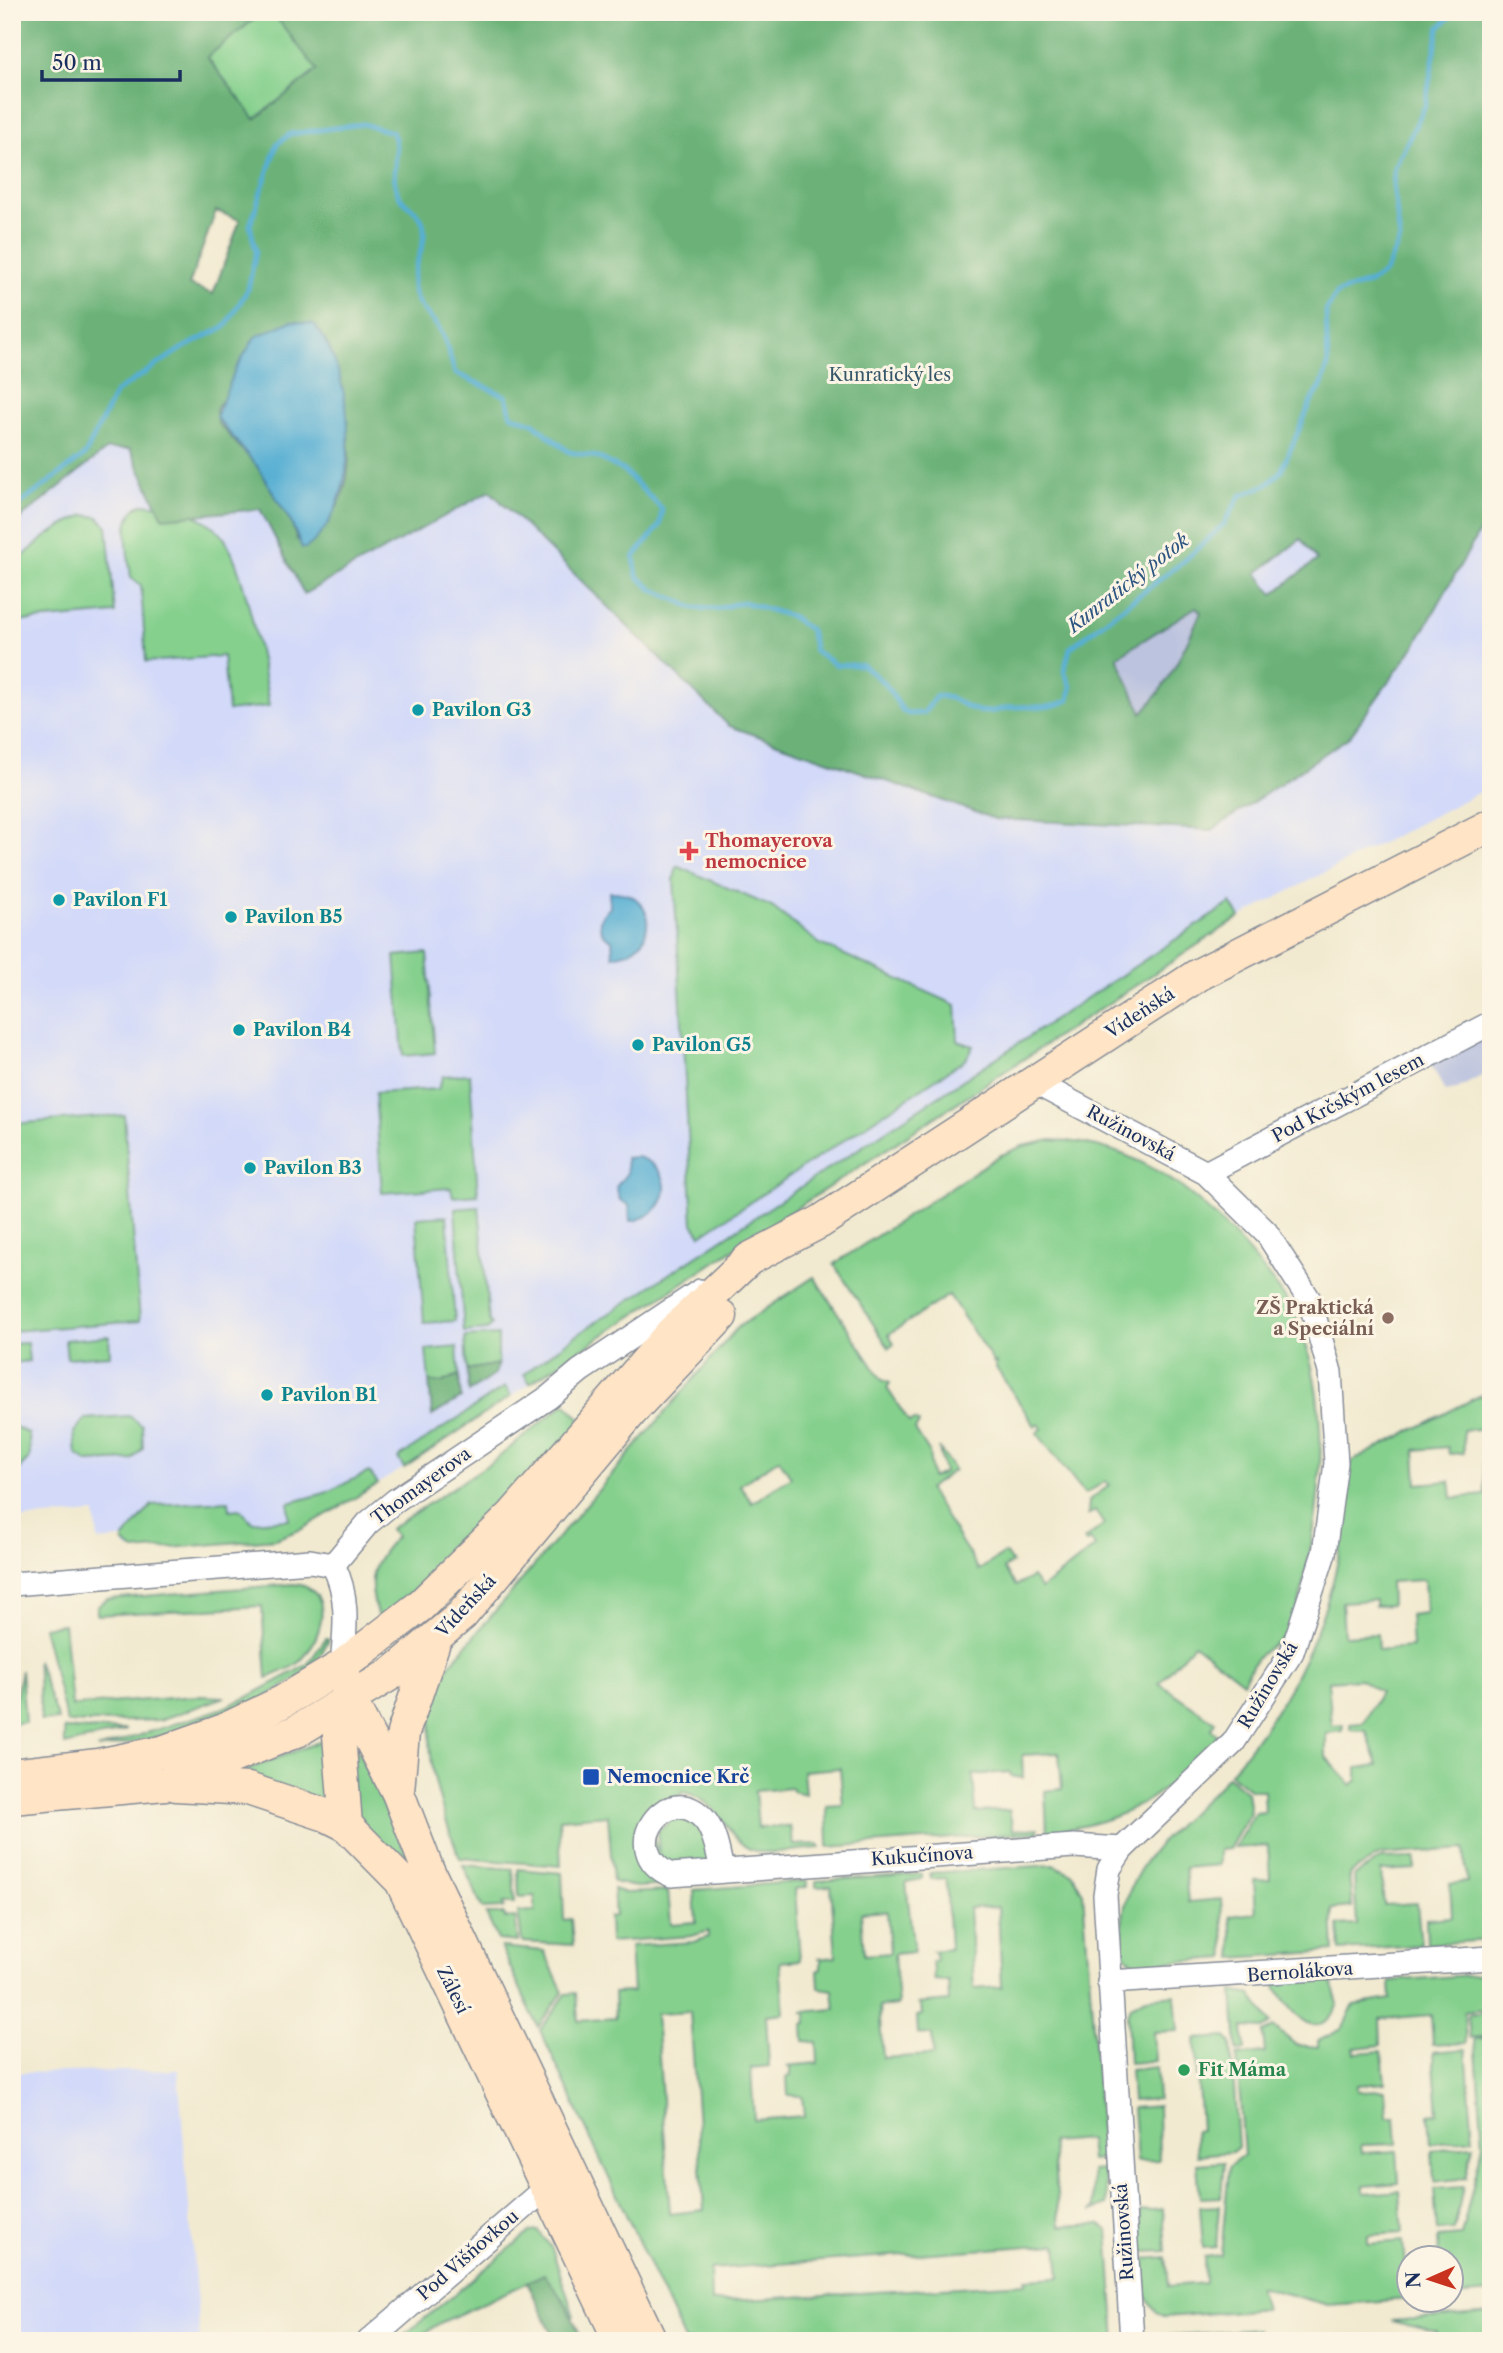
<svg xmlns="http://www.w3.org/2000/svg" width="1503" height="2353" font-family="'Libre Caslon Text',serif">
  <rect width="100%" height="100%" fill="#fcf5e5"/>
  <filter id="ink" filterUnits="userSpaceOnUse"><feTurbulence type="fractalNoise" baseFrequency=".0143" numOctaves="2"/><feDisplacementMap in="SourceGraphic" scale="14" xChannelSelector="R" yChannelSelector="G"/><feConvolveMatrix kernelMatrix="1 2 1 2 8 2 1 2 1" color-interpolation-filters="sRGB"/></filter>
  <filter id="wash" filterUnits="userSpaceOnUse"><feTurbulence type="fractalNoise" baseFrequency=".00686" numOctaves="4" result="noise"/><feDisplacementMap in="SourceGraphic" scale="28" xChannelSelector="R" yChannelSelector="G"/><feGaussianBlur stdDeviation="1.57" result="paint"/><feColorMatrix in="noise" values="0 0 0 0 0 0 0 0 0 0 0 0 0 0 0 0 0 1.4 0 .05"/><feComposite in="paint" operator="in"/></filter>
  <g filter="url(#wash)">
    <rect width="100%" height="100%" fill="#f2ead0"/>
    <!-- built -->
    <g fill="#d2d9f9">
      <polygon points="1491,233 1491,786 1232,921 803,1202 404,1468 301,1529 275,1539 135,1551 125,1547 122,1539 98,1541 95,1513 20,1519 21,1546 12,1547 12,525 18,518 108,449 130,449"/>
      <polygon points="178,2070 200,2341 12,2341 12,2073"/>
    </g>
    <!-- industrial -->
    <g fill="#bcc3de">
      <polygon points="1196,607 1201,612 1187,643 1161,690 1142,713 1117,657"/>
      <polygon points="1491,1031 1491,1071 1457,1089 1445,1091 1430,1063"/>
    </g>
    <!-- green -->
    <g fill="#85d08d" stroke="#508076" stroke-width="2" fill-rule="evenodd">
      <polygon points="263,12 272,12 318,70 255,119 207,57"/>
      <path d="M143 504C172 507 200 511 221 534 243 558 264 672 269 706L228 711 223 656 146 662 141 585 131 578C129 556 117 514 143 504Z"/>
      <path d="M85 515 98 517 107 526 115 613 12 622V569C33 544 55 527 85 515Z"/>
      <polygon points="677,866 772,907 820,944 956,1005 958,1041 973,1046 966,1059 701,1235 693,1224 674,879"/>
      <polygon points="1231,903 1240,917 530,1383 524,1374 572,1338"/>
      <polygon points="427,953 435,1053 403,1056 395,956"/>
      <polygon points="470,1074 478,1195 453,1197 451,1188 382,1193 375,1093 438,1089 443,1076"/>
      <polygon points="124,1115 140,1321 12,1331 12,1124"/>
      <path d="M1051 1140C1141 1142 1203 1197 1258 1263 1272 1281 1288 1298 1297 1320 1330 1399 1324 1489 1306 1571 1302 1586 1301 1603 1295 1617 1285 1641 1276 1640 1260 1655 1253 1662 1248 1674 1243 1682L1194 1644 1159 1683 1215 1722 1211 1729 1218 1736C1166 1796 1127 1823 1047 1832L1045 1791 1062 1789 1059 1753 1022 1755 1023 1778 1011 1776 1010 1772 973 1775 976 1812 1009 1810 1013 1830 1038 1828V1832L828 1847 827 1806 843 1805 840 1768 803 1771 805 1794 792 1791V1788L755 1791 758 1828 790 1826 794 1845 819 1844 820 1848C801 1849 778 1854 759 1852 728 1848 725 1801 683 1792L676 1801 646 1818 670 1885 636 1887 613 1882 608 1815 559 1819 561 1866 460 1858C435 1796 412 1725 451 1663L737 1328 814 1277 882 1380 890 1383 887 1388 909 1422 915 1420 919 1423 915 1430 929 1452 932 1478 944 1473 939 1448 954 1470 928 1489 979 1570 1005 1553 1012 1563 1004 1568 1016 1586 1032 1577 1041 1589 1095 1547 1091 1540 1086 1543 1084 1540 1104 1524 1095 1511 1088 1515 1089 1500 1110 1485 1106 1481 1085 1494 1037 1433 1042 1429 1039 1424 1035 1426 996 1368V1362L994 1363 949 1295 889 1334 894 1344 889 1348 834 1264 999 1156 1023 1146ZM779 1459 791 1477 752 1503 740 1485Z"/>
      <polygon points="479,1207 489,1321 492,1324 487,1330 464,1332 455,1209"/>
      <polygon points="447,1216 455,1321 424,1323 416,1218"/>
      <polygon points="498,1335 498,1364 467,1370 465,1337"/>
      <polygon points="109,1336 110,1355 67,1358 65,1340"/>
      <polygon points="27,1343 29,1361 12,1363 12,1344"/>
      <polygon points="457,1347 459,1375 441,1383 429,1381 426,1350"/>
      <polygon points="505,1387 511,1396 404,1468 398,1458"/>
      <path d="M1491 1390V1428L1463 1430 1464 1453 1449 1454 1448 1447 1415 1450 1417 1484 1450 1481 1452 1498 1485 1495 1483 1462H1491V1940L1427 1944 1426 1919 1452 1917 1450 1884 1467 1882 1464 1849 1380 1855 1349 1874 1352 1907 1332 1909 1334 1951 1233 1958 1230 1916 1256 1913 1254 1880 1270 1879 1268 1846 1234 1848 1255 1813 1265 1812 1264 1790H1251L1230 1773C1284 1709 1322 1638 1339 1556 1344 1532 1344 1480 1352 1461ZM1424 1580 1426 1613 1410 1615 1412 1647 1378 1650 1377 1634 1344 1636 1342 1602 1375 1600V1606L1391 1605 1390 1582ZM1359 1679 1380 1692 1363 1723 1350 1724V1730L1366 1731 1378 1765 1357 1768V1780L1351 1785 1326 1757V1733L1342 1731 1343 1725 1332 1726 1328 1681Z"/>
      <path d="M565 1403 583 1421 491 1521 379 1621C367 1583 368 1566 396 1537L390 1529 495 1460Z"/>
      <polygon points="129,1416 142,1425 143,1448 132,1460 88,1462 76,1454 74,1432 85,1419"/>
      <polygon points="12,1425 29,1434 30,1458 19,1469 12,1470"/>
      <polygon points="369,1472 378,1484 302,1529 275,1539 135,1551 123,1542 123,1539 152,1505 229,1501 230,1510 240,1509 252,1522 289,1519 289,1503 325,1493"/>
      <path d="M293 1584C339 1587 321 1644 297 1664 288 1670 277 1674 267 1678L262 1606 97 1615V1606L107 1599Z"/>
      <polygon points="64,1624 72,1706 196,1696 225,1697 160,1720 67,1723 43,1627"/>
      <path d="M326 1638 329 1639C323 1650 318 1662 308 1670 255 1711 163 1739 97 1749L221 1709 248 1697 307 1665Z"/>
      <polygon points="37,1660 58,1720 41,1721"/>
      <polygon points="21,1670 25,1722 12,1723 12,1719"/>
      <polygon points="345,1724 408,1857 400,1865 355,1819"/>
      <polygon points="64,1729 127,1730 65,1745"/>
      <polygon points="324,1740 332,1803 228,1777"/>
      <path d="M1228 1776 1247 1792 1250 1813 1229 1849 1219 1850V1865L1185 1868 1188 1902 1221 1899 1225 1958 1138 1964C1121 1957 1121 1946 1122 1929 1124 1859 1185 1823 1228 1776Z"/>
      <path d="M674 1818C699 1817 707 1842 718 1861L675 1867 660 1858 657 1832Z"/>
      <polygon points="1415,1858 1415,1869 1381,1871 1384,1905 1417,1903 1421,1945 1340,1950 1338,1925 1357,1924 1354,1876 1381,1859"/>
      <polygon points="463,1865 513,1869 515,1903 503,1903 504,1908 483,1909"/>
      <path d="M1053 1865 1073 1874 1083 1893 1103 2160 1091 2161 1089 2139 1052 2142 1060 2226 1099 2224 1108 2230 1116 2341H685L540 2030 566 1994 576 1993 578 2021 615 2018 614 1993 633 1992 630 1946 694 1942 708 1937V1931L692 1936 610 1942 609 1917 615 1916 613 1889 625 1893 668 1891 671 1924 696 1922 694 1890 807 1881V1887L795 1889 800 1960 780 1962 784 2013 766 2015 769 2066 751 2068 754 2120 804 2116 802 2096 788 2095 787 2077 791 2076V2066H786L818 2063 817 2042 804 2041 803 2024 807 2023 806 2013 802 2012 835 2009 833 1990 819 1988 818 1970 821 1969V1959H817L836 1957 831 1886 816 1887V1881L922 1874V1879L906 1882 914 1952 894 1954 898 2005 879 2007 883 2058 933 2055 932 2035 918 2034 917 2016 922 2015 921 2005 917 2004 949 2001 948 1981 934 1980 932 1962 936 1961 935 1951H931L950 1949 946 1878 931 1879 930 1873ZM998 1907 1002 1987 974 1989 969 1908ZM887 1911 890 1953 864 1955 861 1913ZM690 2012 704 2210 670 2214 656 2014ZM1057 2244 1060 2277 1026 2279V2283L711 2302 710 2269Z"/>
      <polygon points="518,1869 562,1873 564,1920 571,1919 573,1945 522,1942 518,1912 535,1911 535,1896 519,1897"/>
      <polygon points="486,1914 504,1914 505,1918 515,1917 518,1942 498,1940"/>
      <polygon points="501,1947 544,1951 563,1992 538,2027"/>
      <path d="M1483 1974 1491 1978V2009L1464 2012 1466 2043 1433 2045 1431 2015 1380 2019 1381 2045 1354 2048 1355 2053 1382 2051 1385 2083 1357 2085V2091L1385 2090 1387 2117H1395L1397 2144 1361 2145 1362 2153 1397 2151 1399 2183 1364 2186V2194L1400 2191 1403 2233 1368 2235V2244L1403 2241 1405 2268H1408V2299L1328 2305 1258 2286 1265 2309 1165 2317C1141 2306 1145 2282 1143 2259L1166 2257 1169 2286 1205 2283 1204 2257 1221 2255 1229 2167 1244 2155 1237 2056 1265 2053 1263 2032 1274 2027 1296 2045 1318 2047V2041L1342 2029 1354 2005 1391 1999 1390 1981Z"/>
      <path d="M1324 1978 1332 1984 1338 2004C1319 2050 1290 2010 1276 1987L1277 1983Z"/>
      <polygon points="1233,1991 1251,1995 1271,2023 1263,2028 1243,2027 1245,2050 1237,2051"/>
      <polygon points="1175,1995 1178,2031 1153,2032 1155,2061 1129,2063 1127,2016 1130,2006 1146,1998"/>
      <polygon points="1489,2013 1491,2036 1470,2038 1468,2015"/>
      <polygon points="1226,2037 1231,2043 1238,2147 1232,2152 1197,2155 1195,2131 1201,2130 1195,2039"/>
      <polygon points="1491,2038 1491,2293 1451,2296 1450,2258 1439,2258 1438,2238 1461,2236 1483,2144 1475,2039"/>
      <polygon points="1466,2049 1473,2139 1431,2143 1429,2115 1438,2113 1433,2052"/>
      <polygon points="1156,2067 1158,2099 1132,2101 1130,2070"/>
      <polygon points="1158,2106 1159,2160 1137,2161 1133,2108"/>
      <polygon points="1473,2146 1466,2178 1434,2182 1432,2150"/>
      <polygon points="1224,2162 1221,2197 1200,2198 1197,2164"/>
      <polygon points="1104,2169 1107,2205 1091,2211 1094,2208 1092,2170"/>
      <polygon points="1463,2187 1454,2230 1437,2231 1434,2189"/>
      <polygon points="1219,2206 1216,2247 1203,2248 1200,2207"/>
      <polygon points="1163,2209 1166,2251 1143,2252 1140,2211"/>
      <polygon points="539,2231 552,2249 574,2316 572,2318 544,2275 440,2323 412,2341 397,2341 530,2232"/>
      <polygon points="1491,2313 1491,2341 1438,2341 1437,2332 1391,2321"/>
      <polygon points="1258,2329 1259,2341 1156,2341 1165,2336"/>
    </g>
    <!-- forest -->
    <g fill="#6cb278" stroke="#44706b" stroke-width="2" fill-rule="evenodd">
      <path d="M12 12H263L207 57 255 119 317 70 272 12H1491V511L1416 644 1349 737 1212 830 995 819 729 726 490 491 304 594 260 509 163 518 130 449H107L12 525ZM216 211 240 220 213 294 189 285ZM322 334C341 382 366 468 332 515 324 525 307 533 297 540L291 522 257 466 218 423 216 410 220 403ZM1301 539 1317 560 1273 594 1257 573ZM1196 607 1201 612C1185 647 1169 685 1142 713L1117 657Z"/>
      <polygon points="498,1364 495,1374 469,1392 467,1370"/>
      <polygon points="459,1375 461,1398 432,1416 429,1381 441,1383"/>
      <polygon points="544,2274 566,2304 583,2341 556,2341 527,2282"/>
    </g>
    <!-- water -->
    <g fill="#56afd3" stroke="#386f98" stroke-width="2">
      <path d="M291 321 314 324C357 376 365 504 306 548H302L291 522 257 466 216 417 235 370 255 337Z"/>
      <path d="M609 892C640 891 656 913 642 942L629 952 613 956 612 940C596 933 596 917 610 908Z"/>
      <path d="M638 1157C679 1170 671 1216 630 1221L629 1205 620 1200 616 1187 627 1173 626 1158Z"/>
    </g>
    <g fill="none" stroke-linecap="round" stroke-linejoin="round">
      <!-- stream -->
      <path stroke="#56afd3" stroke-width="5" d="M12 510 85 455 116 392 181 349 226 326 248 289 256 252 250 225 277 144 290 134 363 124 392 132C403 152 387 175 399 195 406 208 423 211 424 229 426 248 411 267 413 287 416 307 428 313 438 327 447 339 450 359 455 373L506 396 511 415 533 423 569 452 598 457 624 471 662 509 660 525 634 557 637 576 652 589 694 608 716 609 743 602 790 616 810 630 815 651 836 665H863L885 684 903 711 909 714 924 713 936 696C955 697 956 702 972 709 989 716 999 708 1015 707 1038 706 1047 710 1069 700L1071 687 1064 671 1070 648 1184 561 1224 524 1240 496 1268 484 1281 471 1311 402 1321 387 1328 366 1326 311 1337 293 1371 282 1385 272 1400 240 1393 183 1395 167 1425 106 1439 28 1455 12"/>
    </g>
  </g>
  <g filter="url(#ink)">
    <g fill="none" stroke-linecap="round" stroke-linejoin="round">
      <defs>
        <g id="street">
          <polyline points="1034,1082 1206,1173 1266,1232 1310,1301 1330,1372 1336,1463 1324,1553 1292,1652 1233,1743 1122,1849 1109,1869 1105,1895 1132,2341"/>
          <polyline points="1206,1173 1491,1023"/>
          <polyline points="333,1565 368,1523 396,1500 549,1397 580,1371 700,1291"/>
          <path d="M333 1565C350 1596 345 1632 342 1666"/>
          <polyline points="12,1584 310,1561 333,1565"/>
          <path d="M722 1871C719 1856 715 1831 704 1819 667 1778 615 1851 671 1875L1074 1846 1122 1849"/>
          <polyline points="1109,1982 1491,1958"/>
          <polyline points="369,2341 557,2179"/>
        </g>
        <g id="secondary">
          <polyline points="345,1679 349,1698 398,1793 427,1868 651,2341"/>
          <polyline points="12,1775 98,1765 162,1752 224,1730 282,1702 342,1666 420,1606 512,1516 672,1332 749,1259 820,1222 1198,975 1491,825"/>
          <polyline points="176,1785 248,1789 326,1815 346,1825 401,1881 620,2341"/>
          <polyline points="398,1791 403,1733 434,1642"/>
          <polyline points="12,1798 165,1784 297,1731 394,1672 462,1615 636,1406 721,1316"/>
          <polyline points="346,1825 339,1735 349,1698"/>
        </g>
      </defs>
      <!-- street casing -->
      <use href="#street" stroke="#868c97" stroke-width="26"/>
      <!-- secondary casing -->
      <use href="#secondary" stroke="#868c97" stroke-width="35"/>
      <!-- street -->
      <use href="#street" stroke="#fff" stroke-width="23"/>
      <!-- secondary -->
      <use href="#secondary" stroke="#ffe4c6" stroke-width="32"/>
    </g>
  </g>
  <!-- markers -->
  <g fill="#0f9aa8" stroke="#fcf5e5" stroke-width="2.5">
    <circle cx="418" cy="710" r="7"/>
    <circle cx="59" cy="900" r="7"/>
    <circle cx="231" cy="917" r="7"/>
    <circle cx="239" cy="1030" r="7"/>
    <circle cx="638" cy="1045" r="7"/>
    <circle cx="250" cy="1168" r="7"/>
    <circle cx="267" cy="1395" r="7"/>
  </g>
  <path fill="#e0444e" stroke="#fcf5e5" stroke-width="2.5" d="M685.5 840.5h7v7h7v7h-7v7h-7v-7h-7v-7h7z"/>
  <circle fill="#8d6e63" stroke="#fcf5e5" stroke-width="2.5" cx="1388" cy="1318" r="7"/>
  <rect fill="#1a4fb4" stroke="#fcf5e5" stroke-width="2.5" x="582" y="1768" width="18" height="18" rx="3.5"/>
  <circle fill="#2e9e5b" stroke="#fcf5e5" stroke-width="2.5" cx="1184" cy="2070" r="7"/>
  <g text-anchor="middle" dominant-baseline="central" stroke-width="6" stroke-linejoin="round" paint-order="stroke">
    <!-- park labels -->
    <g font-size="18" fill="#36576a" stroke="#fcf5e5">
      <text x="890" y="375">Kunratický les</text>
    </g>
    <!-- culture labels -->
    <g font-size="18" font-weight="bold" fill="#0d838f" stroke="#fcf5e5" text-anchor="start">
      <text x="432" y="710">Pavilon G3</text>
      <text x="73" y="900">Pavilon F1</text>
      <text x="245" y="917">Pavilon B5</text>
      <text x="253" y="1030">Pavilon B4</text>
      <text x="652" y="1045">Pavilon G5</text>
      <text x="264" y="1168">Pavilon B3</text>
      <text x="281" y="1395">Pavilon B1</text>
    </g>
    <!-- health labels -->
    <g font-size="18" font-weight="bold" fill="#be3a42" stroke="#fcf5e5" text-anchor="start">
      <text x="705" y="841">Thomayerova<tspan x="705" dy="21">nemocnice</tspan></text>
    </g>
    <!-- street labels -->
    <g font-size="18" fill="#1b2f5e" stroke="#fcf5e5">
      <text transform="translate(1140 1013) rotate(-33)">Vídeňská</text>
      <text transform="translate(1348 1098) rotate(-28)">Pod Krčským lesem</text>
      <text transform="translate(1131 1133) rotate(28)">Ružinovská</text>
      <text transform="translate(421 1486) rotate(-36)">Thomayerova</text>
      <text transform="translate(466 1606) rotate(-47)">Vídeňská</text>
      <text transform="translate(1268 1685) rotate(-59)">Ružinovská</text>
      <text transform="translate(922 1856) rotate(-4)">Kukučínova</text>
      <text transform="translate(1300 1972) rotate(-4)">Bernolákova</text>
      <text transform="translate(453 1990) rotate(64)">Zálesí</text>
      <text transform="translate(1124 2232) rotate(-94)">Ružinovská</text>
      <text transform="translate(468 2255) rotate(-41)">Pod Višňovkou</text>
    </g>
    <!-- education labels -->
    <g font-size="18" font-weight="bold" fill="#785e54" stroke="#fcf5e5" text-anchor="end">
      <text x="1374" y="1308">ZŠ Praktická<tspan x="1374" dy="21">a Speciální</tspan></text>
    </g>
    <!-- transit labels -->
    <g font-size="18" font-weight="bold" fill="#164399" stroke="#fcf5e5" text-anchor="start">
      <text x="607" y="1777">Nemocnice Krč</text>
    </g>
    <!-- leisure labels -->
    <g font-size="18" font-weight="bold" fill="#27864d" stroke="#fcf5e5" text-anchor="start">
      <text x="1198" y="2070">Fit Máma</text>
    </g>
    <!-- water labels -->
    <g font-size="19" font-style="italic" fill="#2d5581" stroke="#fcf5e5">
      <text transform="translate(1128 583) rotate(-38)">Kunratický potok</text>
    </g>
  </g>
  <!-- margin -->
  <rect width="1503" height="2353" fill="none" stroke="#fcf5e5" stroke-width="42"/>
  <!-- north arrow -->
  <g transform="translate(1430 2279) rotate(267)"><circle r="33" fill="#fcf5e5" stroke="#a2a6af" stroke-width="2"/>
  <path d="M0-5L12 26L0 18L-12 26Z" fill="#c8321e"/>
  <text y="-10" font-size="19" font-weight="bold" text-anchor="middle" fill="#1b2f5e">N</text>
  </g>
  <!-- scale -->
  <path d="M42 70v10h138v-10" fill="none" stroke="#1b2f5e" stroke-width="3.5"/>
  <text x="52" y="70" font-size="21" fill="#1b2f5e" stroke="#fcf5e5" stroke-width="5" paint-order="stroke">50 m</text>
</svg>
